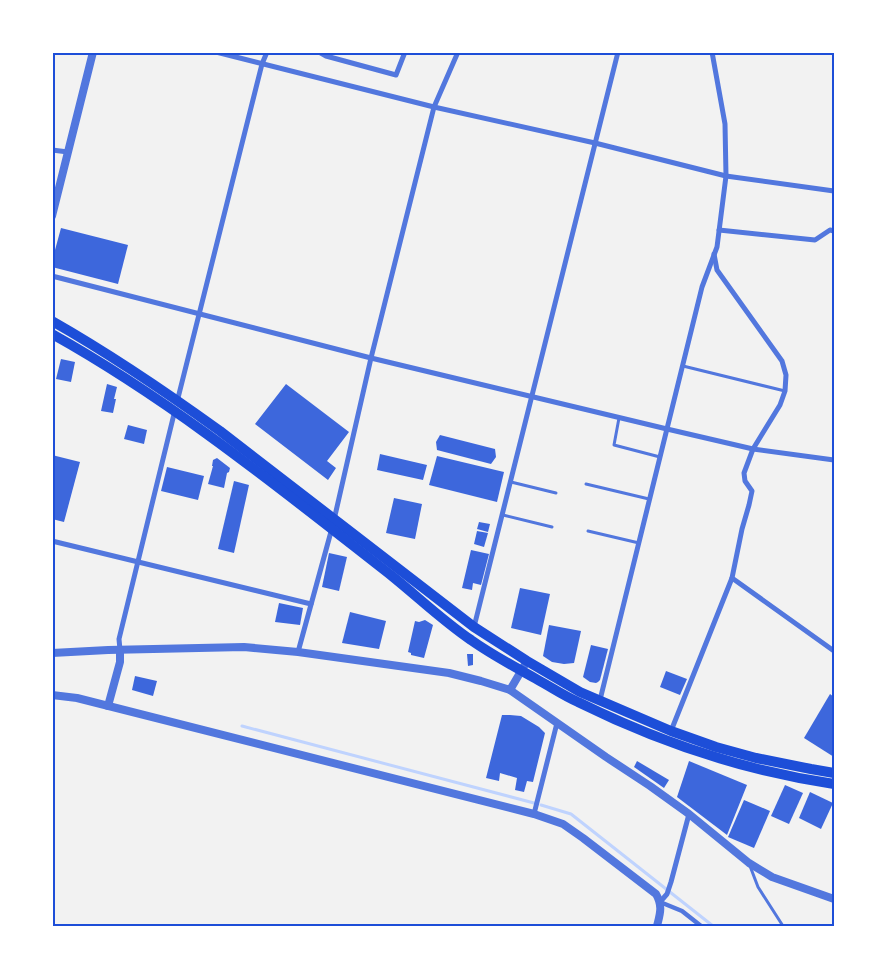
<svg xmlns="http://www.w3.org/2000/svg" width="887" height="979" font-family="'Sofia Sans Condensed',sans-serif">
  <rect width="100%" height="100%" fill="#f2f2f2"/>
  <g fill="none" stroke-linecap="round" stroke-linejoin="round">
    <!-- stream -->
    <g stroke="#bfd3fe" stroke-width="3">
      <polyline points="242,726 534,803"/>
      <polyline points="541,805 571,814 713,926"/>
    </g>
  </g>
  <!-- building -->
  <g fill="#3d67dc">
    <polygon points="61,228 128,245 118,284 52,267 52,261"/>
    <polygon points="61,359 75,362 71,382 56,379"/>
    <polygon points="107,384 117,387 114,399 116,399 113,413 101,411"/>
    <polygon points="286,384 349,432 327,461 336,468 328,480 255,424"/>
    <polygon points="128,425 147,430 144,444 124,439"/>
    <polygon points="440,435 495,449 496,457 491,464 437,450 436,442"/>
    <polygon points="380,454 427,465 423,480 377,470"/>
    <polygon points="52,455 80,462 64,522 52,519"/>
    <polygon points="437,456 504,472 497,502 429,485"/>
    <polygon points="217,458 230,468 229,472 227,473 224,488 208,484 213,466 212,466 213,460"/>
    <polygon points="167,467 204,476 198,500 161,491"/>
    <polygon points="234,481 249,485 234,553 218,549"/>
    <polygon points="394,498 422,504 415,539 386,533"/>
    <polygon points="479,522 490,524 488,532 477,529"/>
    <polygon points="477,531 488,533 484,547 474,544"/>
    <polygon points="471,550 489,554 481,585 473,583 472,590 462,588"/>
    <polygon points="329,553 347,557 339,591 322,587"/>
    <polygon points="520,588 550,594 541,635 511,628"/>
    <polygon points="279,603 303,608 300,625 275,622"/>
    <polygon points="350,612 386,621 379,649 342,643"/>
    <polygon points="425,620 433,625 424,658 411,655 411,653 408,652 415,621 419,622"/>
    <polygon points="549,625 581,631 574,663 564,664 552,662 543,656"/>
    <polygon points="591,645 608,649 600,680 598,682 596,683 590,682 583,677"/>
    <polygon points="467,654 473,654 473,665 468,666"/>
    <polygon points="666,671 687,679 680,695 660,687"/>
    <polygon points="135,676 157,681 153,696 132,690"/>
    <polygon points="830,694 834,697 834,757 804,738"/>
    <polygon points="502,715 510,715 521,716 539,727 545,733 533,782 527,781 524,792 515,790 517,778 500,773 499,781 486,778"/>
    <polygon points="637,761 669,780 664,788 634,767"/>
    <polygon points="689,761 747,785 727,835 677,797"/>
    <polygon points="785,785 803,793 789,824 771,816"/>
    <polygon points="810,792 833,803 821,829 799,818"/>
    <polygon points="744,800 770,811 754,848 728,837"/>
  </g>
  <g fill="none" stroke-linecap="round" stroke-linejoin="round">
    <!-- service -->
    <g stroke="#5277de" stroke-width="3">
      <polyline points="683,366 785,391"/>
      <polyline points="619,418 614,445 660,457"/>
      <polyline points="511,482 556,493"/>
      <polyline points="586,484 649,499"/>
      <polyline points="503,515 552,527"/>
      <polyline points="588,531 639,543"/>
      <polyline points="750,866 758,887 783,926"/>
    </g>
    <!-- pedestrian -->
    <polyline stroke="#5277de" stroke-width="4.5" points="660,902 682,911 701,926"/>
    <!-- minor -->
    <g stroke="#5277de" stroke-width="5">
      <polyline points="216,52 434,107 595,143 726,176 834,191"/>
      <polyline points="319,52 326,56 396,75 405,52"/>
      <polyline points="52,150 68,152"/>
      <polyline points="719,230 815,240 830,230 834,231"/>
      <polyline points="714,254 717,270 782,361 786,375 785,391 780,405 753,449 744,473 745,481 752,491 749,505 742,529 732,578 834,651"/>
      <polyline points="52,276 371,358 667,429 753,449 834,460"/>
      <polyline points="177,402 262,64 267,52"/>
      <polyline points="334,520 371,358 434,107 458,52"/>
      <polyline points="52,541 311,604"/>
      <polyline points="474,627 618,52"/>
      <polyline points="120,650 119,639 175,410"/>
      <polyline points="298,652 332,528"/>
      <polyline points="600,700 702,287 717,247 726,176 725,124 712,52"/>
      <polyline points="671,731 732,578"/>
      <polyline points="534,814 557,723"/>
      <polyline points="660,902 667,894 671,882 689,814"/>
    </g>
    <!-- tertiary -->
    <g stroke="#5277de" stroke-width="8">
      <polyline points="52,216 93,52"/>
      <polyline points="52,653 108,650 244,647 298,652 449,673 481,681 510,690 606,757 650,786 689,814 749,863 772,877 834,899"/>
      <polyline points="510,690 527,661"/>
      <path d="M52 695 77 698 534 814 563 824 583 838 656 894C663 906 660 914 657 926"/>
      <polyline points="108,706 120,662 120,650"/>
    </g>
    <!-- trunk -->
    <g stroke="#1d4ed8" stroke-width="10">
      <path d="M52 321C110 354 166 392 220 431L474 627 527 661 580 692 671 731 716 747 756 758 811 769 834 773"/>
      <path d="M52 334C174 402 283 491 392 576 418 597 443 621 471 640 492 655 515 667 538 680 551 687 564 696 578 702 659 742 745 771 834 784"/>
    </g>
  </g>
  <!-- border -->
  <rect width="887" height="979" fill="none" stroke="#ffffff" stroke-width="108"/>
  <rect x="54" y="54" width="779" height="871" fill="none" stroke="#1d4ed8" stroke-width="2"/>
</svg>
